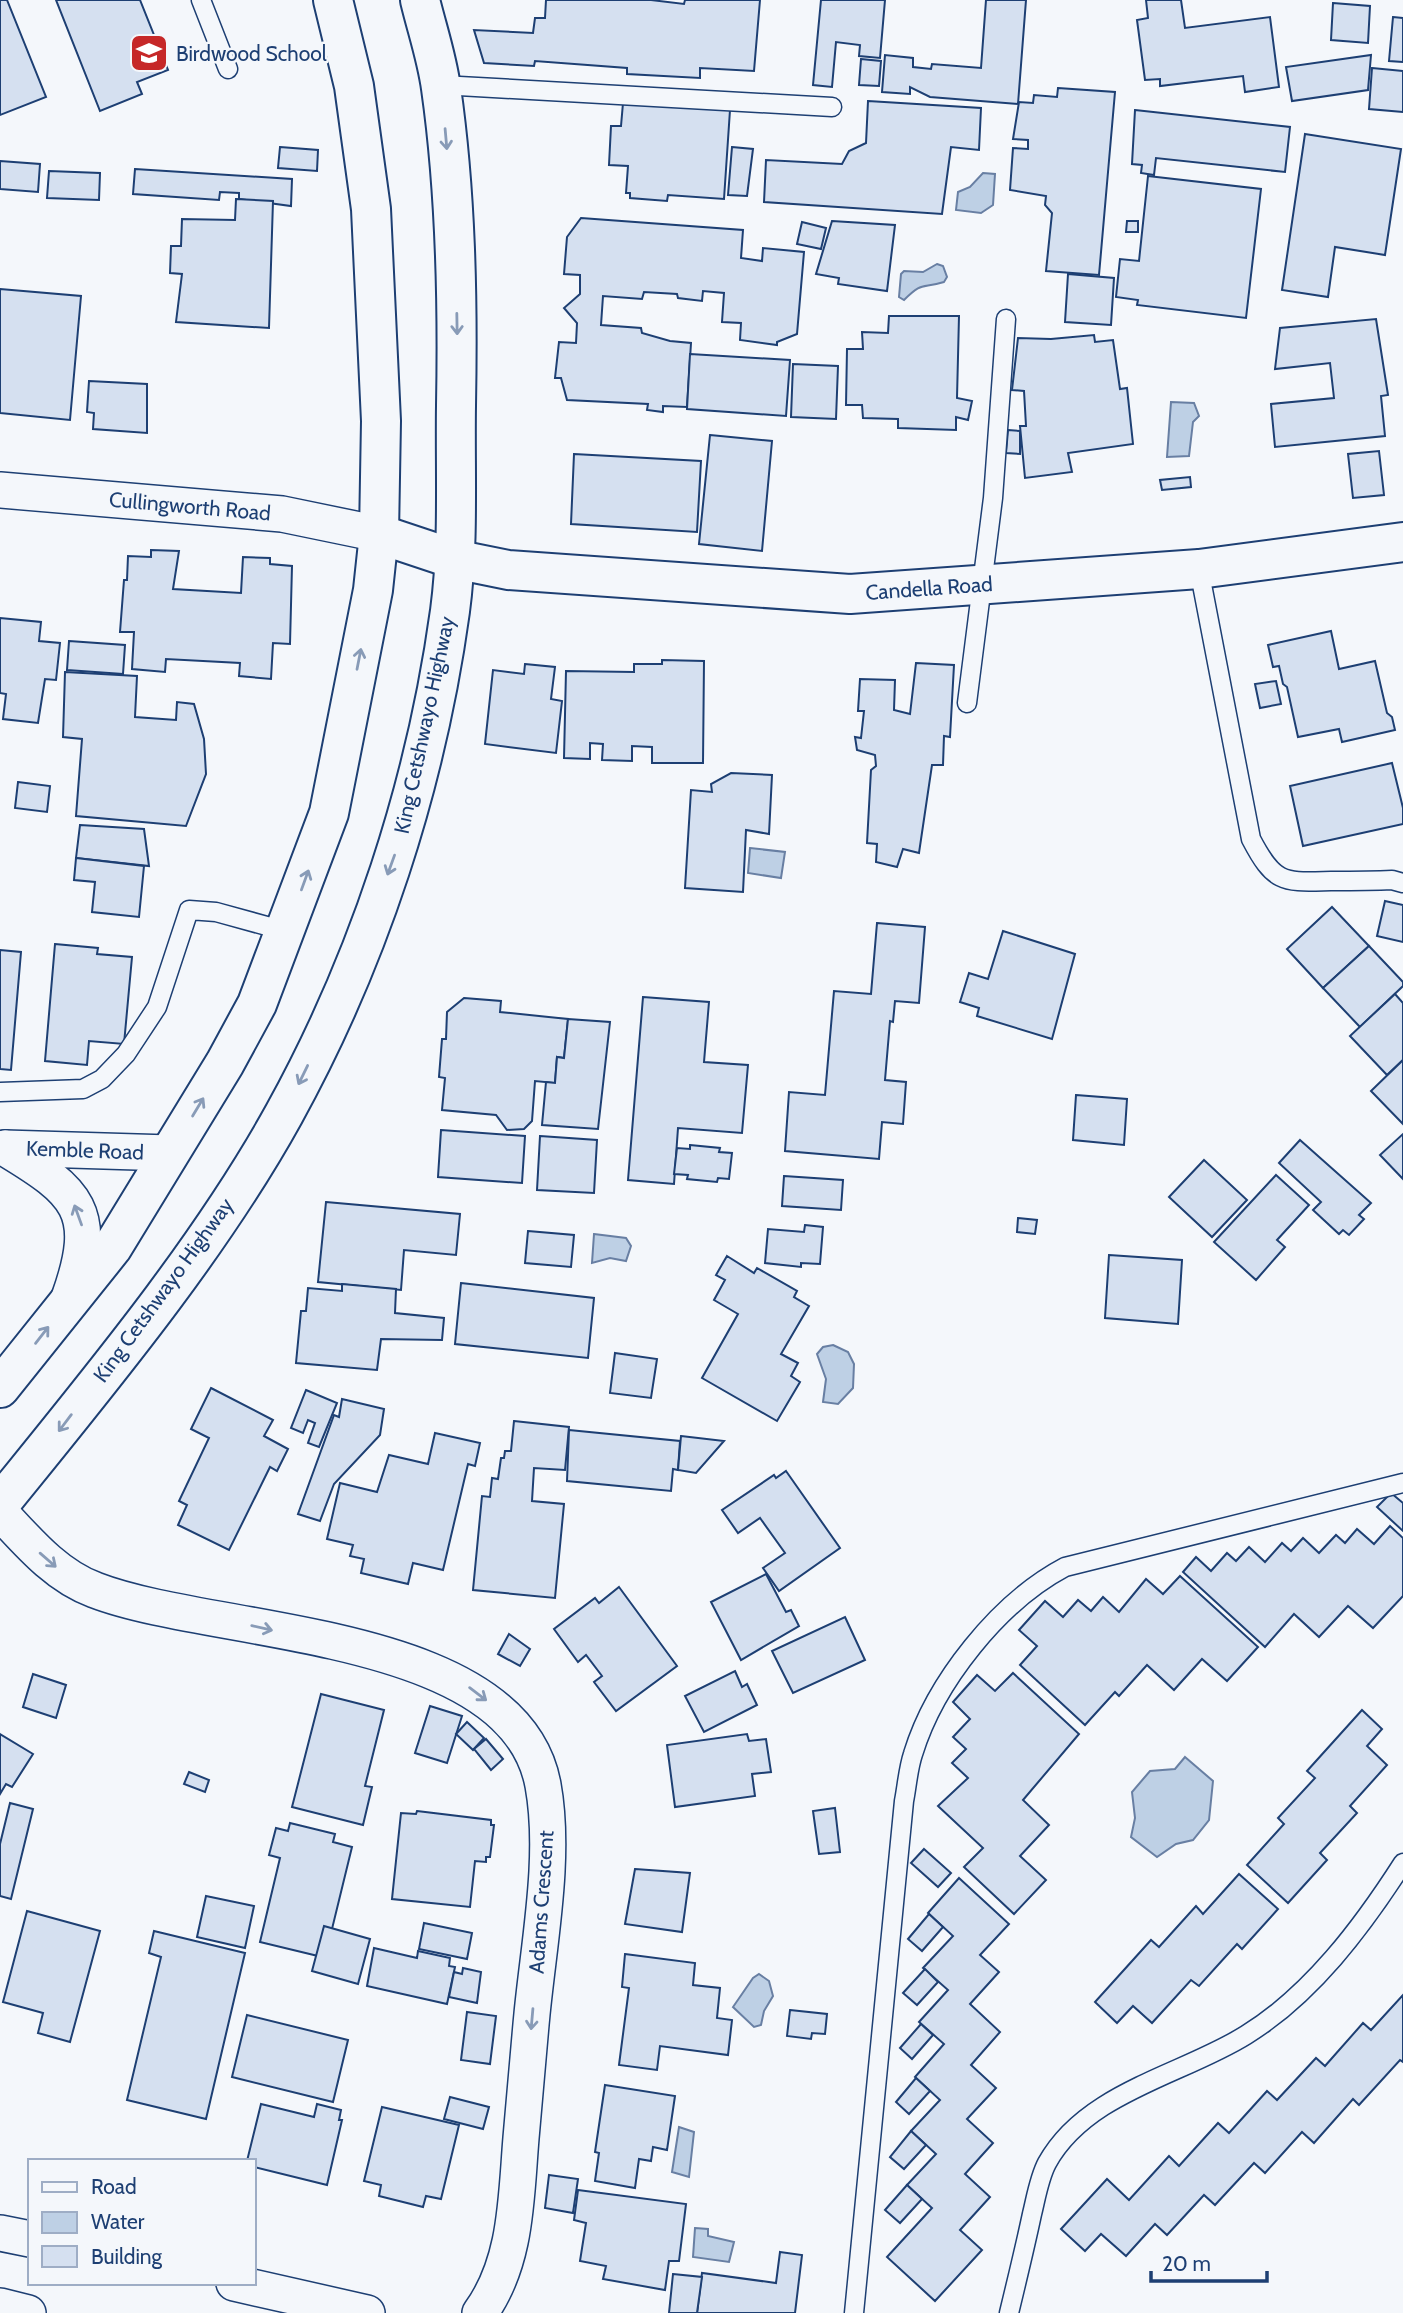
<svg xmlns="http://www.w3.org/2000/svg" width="1403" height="2313" font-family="Cabin,sans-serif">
  <rect width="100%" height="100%" fill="#f4f7fb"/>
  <!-- water -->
  <g fill="#bed0e5" stroke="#687fa3" stroke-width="2">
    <polygon points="983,173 995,174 993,205 981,213 956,210 958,192 970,187"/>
    <path d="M937 264 943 266 947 277 944 282C921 289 923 281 904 300L899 297 901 274 904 271 923 272Z"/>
    <polygon points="1171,402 1194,403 1199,416 1193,422 1189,456 1167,457"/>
    <polygon points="750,848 785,852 781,878 748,873"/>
    <polygon points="594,1234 626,1238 631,1246 626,1261 610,1258 592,1263"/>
    <polygon points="833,1345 848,1352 854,1364 853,1388 838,1404 823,1402 826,1379 817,1354 823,1347"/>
    <polygon points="1185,1757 1213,1781 1209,1820 1193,1840 1176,1844 1157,1857 1131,1837 1135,1818 1132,1792 1150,1771 1175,1769"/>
    <polygon points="759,1974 769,1981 773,1996 764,2011 761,2025 754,2027 733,2007 753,1978"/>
    <polygon points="679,2127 694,2132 689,2177 672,2172"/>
    <polygon points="695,2228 708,2229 708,2236 734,2242 729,2262 693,2257"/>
  </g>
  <!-- building -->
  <g fill="#d5e0f0" stroke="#1d3f73" stroke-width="2">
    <polygon points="0,0 7,0 46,97 0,115"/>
    <polygon points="56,0 140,0 168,70 137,82 142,94 100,111"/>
    <polygon points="546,0 651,0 684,4 685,0 760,0 754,71 700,68 700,78 627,74 627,68 535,61 534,66 484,63 474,30 533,33 535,18 545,18"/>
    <polygon points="821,0 885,0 880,58 859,56 860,45 836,42 832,87 813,85"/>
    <polygon points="986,0 1026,0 1018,104 930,97 910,87 910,94 882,92 885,55 913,58 913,67 931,69 932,64 981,68"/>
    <polygon points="1146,0 1181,0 1185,28 1270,17 1279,87 1245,92 1243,76 1160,86 1160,79 1145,80 1137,20 1148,18"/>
    <polygon points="1333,3 1370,6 1368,43 1331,40"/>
    <polygon points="1393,17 1403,18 1403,62 1389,61"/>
    <polygon points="1371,55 1368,90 1292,101 1286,67"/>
    <polygon points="861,59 881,61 879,86 859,85"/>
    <polygon points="1372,68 1403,71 1403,112 1369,109"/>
    <polygon points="1058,88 1115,92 1099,275 1046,271 1052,213 1045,205 1046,196 1010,190 1013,148 1028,149 1028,140 1013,139 1019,102 1033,103 1034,95 1057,97"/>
    <polygon points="868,101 981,108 979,150 951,147 942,214 764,202 766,160 842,164 849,151 866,143"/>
    <polygon points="623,103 730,110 724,199 668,195 667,201 630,198 630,193 626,193 628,166 609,165 611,126 621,126"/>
    <polygon points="1135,110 1290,127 1285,172 1156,158 1154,175 1141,173 1142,165 1132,164"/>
    <polygon points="1305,134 1401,149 1385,255 1335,247 1328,297 1282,290"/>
    <polygon points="280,147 318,150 317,171 278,168"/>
    <polygon points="732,147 753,149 747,196 728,195"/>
    <polygon points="0,161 40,164 38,192 0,189"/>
    <polygon points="135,169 292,179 291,206 239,199 239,193 220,192 219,200 133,194"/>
    <polygon points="49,171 100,173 99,200 47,198"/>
    <polygon points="1148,176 1261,189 1246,318 1137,305 1138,300 1116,297 1120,259 1139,261"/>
    <polygon points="236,199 273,201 269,328 176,322 182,274 170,273 171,246 181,246 182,219 235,220"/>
    <polygon points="581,218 743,230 741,258 762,261 763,248 804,252 797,334 777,342 777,345 740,340 741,323 722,322 724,293 703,291 702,301 678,298 677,294 644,292 642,299 603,296 601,325 641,328 642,333 670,341 691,343 687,407 663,406 663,412 647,410 648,404 567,400 561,378 555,378 559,342 576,343 577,323 564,308 580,294 580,275 564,274 567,237"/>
    <polygon points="832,221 895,225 887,291 838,284 839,278 816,274"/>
    <polygon points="1127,221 1138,221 1138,232 1126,232"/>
    <polygon points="802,222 826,228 821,249 797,244"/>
    <polygon points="1068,274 1114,278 1111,325 1065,322"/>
    <polygon points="0,289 81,296 70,420 0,413"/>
    <polygon points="889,316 959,316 957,398 972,401 968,420 956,417 956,430 898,428 898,419 863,418 862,405 846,405 847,349 863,349 862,332 888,333"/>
    <polygon points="1376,319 1388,395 1381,396 1385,436 1275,447 1271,404 1334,398 1330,363 1275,369 1280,328"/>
    <polygon points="1094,335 1095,342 1113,340 1120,389 1127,388 1133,444 1068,453 1072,472 1025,478 1020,426 1026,426 1024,391 1012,390 1018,338 1051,339"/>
    <polygon points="690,354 790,360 786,416 687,409"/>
    <polygon points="793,364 838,366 836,419 791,417"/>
    <polygon points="89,381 147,384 147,433 93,429 94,413 87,412"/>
    <polygon points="1008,430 1020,431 1020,454 1006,453"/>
    <polygon points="710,435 772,441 762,551 699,544"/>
    <polygon points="1379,451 1384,495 1353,498 1348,454"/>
    <polygon points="574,454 701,461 697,532 571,524"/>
    <polygon points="1190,477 1191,487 1162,490 1160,480"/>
    <polygon points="151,550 179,551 173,589 241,593 243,557 270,558 270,564 292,566 290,644 273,643 271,679 239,676 240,663 166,659 165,672 132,669 134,632 120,632 124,580 127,580 128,556 151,557"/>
    <polygon points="0,618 41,622 39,641 60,643 56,680 45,679 38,723 3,719 6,694 0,693"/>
    <polygon points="1331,631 1339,669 1375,661 1387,713 1392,717 1395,730 1342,742 1339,729 1298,737 1287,687 1283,684 1279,666 1273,667 1268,645"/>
    <polygon points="69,641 125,645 123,674 67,670"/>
    <polygon points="662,660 704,661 703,763 652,763 652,747 632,746 632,761 602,760 603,744 590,743 590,759 564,758 566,671 634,672 634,664 662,664"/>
    <polygon points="916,663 954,665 950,737 944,736 943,765 932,765 919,853 903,849 897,867 876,862 877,844 867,843 871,770 876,766 875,755 857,750 855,737 861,738 864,711 858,711 860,679 895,680 894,710 910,714"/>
    <polygon points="525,664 555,667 551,699 562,701 556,753 485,744 493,670 524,674"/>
    <polygon points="65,672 137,676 135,717 176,720 177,702 194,704 204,739 206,774 186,826 76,816 82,739 63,737"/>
    <polygon points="1276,681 1281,704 1260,708 1255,684"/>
    <polygon points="1392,763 1403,808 1403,824 1303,846 1290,786"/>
    <polygon points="731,773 772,775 769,834 746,830 743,892 685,888 691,790 712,792 711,784"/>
    <polygon points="18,782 50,786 47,812 15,808"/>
    <polygon points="80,825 144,829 149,866 76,858"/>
    <polygon points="76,858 144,866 139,917 92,912 95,882 74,880"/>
    <polygon points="1385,901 1403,905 1403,942 1377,936"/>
    <polygon points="1332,907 1369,946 1323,988 1287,949"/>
    <polygon points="877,923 925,927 919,1003 895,1001 893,1022 890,1021 885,1080 906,1082 903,1124 882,1122 879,1159 785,1151 789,1092 825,1095 834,991 871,994"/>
    <polygon points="1003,931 1075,954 1052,1039 977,1016 979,1008 960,1002 969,973 988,979"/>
    <polygon points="55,944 98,948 97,954 132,957 124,1044 89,1041 87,1065 45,1061"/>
    <polygon points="1369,946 1403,982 1403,986 1360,1027 1323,988"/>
    <polygon points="0,950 21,952 11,1070 0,1069"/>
    <polygon points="1395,994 1403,1003 1403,1060 1387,1075 1350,1036"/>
    <polygon points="643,997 709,1002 704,1062 748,1065 742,1133 678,1128 674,1184 628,1180"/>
    <polygon points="464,998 501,1001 500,1012 568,1019 564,1058 557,1057 555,1083 535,1081 532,1121 524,1129 507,1130 496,1115 442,1110 445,1078 439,1077 442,1039 446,1039 447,1012"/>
    <polygon points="568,1019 610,1022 598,1129 542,1125 546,1082 555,1083 557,1057 564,1058"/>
    <polygon points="1403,1060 1403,1124 1371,1091"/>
    <polygon points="1076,1095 1127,1099 1124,1145 1073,1140"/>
    <polygon points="441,1130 525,1136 522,1183 438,1177"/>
    <polygon points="1403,1134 1403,1179 1380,1155"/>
    <polygon points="540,1136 597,1140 594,1193 537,1190"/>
    <polygon points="1300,1140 1371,1203 1359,1215 1364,1219 1349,1235 1343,1230 1339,1234 1313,1210 1321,1202 1279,1163"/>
    <polygon points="690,1145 720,1148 719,1152 732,1153 729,1179 718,1178 717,1182 687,1179 688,1175 674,1174 677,1148 690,1149"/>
    <polygon points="1204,1160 1247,1200 1212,1237 1169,1197"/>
    <polygon points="1276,1175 1309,1205 1277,1240 1285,1247 1256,1280 1214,1242"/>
    <polygon points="784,1176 843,1180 841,1210 782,1206"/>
    <polygon points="326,1202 460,1214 456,1255 404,1250 401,1290 318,1282"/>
    <polygon points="1018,1218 1037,1220 1035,1234 1017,1232"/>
    <polygon points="805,1225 823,1227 820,1264 801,1263 801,1267 765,1263 768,1229 804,1232"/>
    <polygon points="528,1231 574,1235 571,1267 525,1263"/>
    <polygon points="1109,1255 1182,1260 1178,1324 1105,1318"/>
    <polygon points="727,1256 754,1273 757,1268 797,1291 794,1297 809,1306 781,1354 798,1363 791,1376 800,1382 777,1421 702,1378 738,1314 714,1300 725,1280 716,1275"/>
    <polygon points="461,1283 594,1298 588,1358 455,1344"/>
    <polygon points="342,1284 396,1289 395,1313 444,1318 442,1340 381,1339 377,1370 296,1363 301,1311 306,1311 308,1288 342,1291"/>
    <polygon points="615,1353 657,1359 651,1398 610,1393"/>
    <polygon points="211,1388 273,1420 264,1436 288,1449 277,1471 270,1467 229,1550 178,1525 187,1505 179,1501 209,1438 191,1429"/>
    <polygon points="306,1390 337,1403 319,1447 308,1443 315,1423 308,1420 303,1433 291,1428"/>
    <polygon points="342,1399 384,1409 380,1435 334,1484 320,1521 298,1514 334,1415 339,1417"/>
    <polygon points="514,1421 569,1427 565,1470 534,1468 532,1501 564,1504 555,1598 473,1590 482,1496 490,1497 492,1478 498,1479 501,1458 504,1458 505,1451 511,1451"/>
    <polygon points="569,1430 680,1441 678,1470 673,1469 671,1491 567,1481"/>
    <polygon points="435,1433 480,1443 475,1466 468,1464 443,1570 413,1563 408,1584 361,1573 364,1559 350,1556 353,1545 327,1539 340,1483 377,1492 389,1455 428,1464"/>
    <polygon points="681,1436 724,1441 696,1473 678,1470"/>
    <polygon points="786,1471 840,1548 779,1591 763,1568 785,1553 760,1518 738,1533 722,1510 774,1475 776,1478"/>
    <polygon points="1391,1493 1403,1503 1403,1531 1377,1507"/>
    <polygon points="1390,1526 1403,1538 1403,1596 1373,1628 1348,1606 1319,1637 1294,1614 1265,1647 1183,1572 1196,1557 1211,1571 1227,1553 1236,1561 1249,1547 1265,1562 1282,1543 1291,1551 1303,1538 1319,1553 1336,1535 1345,1543 1357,1529 1374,1544"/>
    <polygon points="766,1574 786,1612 791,1610 799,1626 741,1660 711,1602"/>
    <polygon points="1180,1576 1258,1647 1227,1681 1202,1659 1174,1690 1147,1665 1119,1696 1115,1692 1085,1725 1020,1665 1037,1646 1019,1630 1045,1601 1063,1617 1078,1600 1091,1611 1103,1597 1119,1612 1146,1579 1163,1594"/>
    <polygon points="619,1587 677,1666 616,1711 594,1682 602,1676 586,1655 578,1662 554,1629 595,1598 599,1603"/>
    <polygon points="845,1617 865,1660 793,1693 772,1651"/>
    <polygon points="509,1634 530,1649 520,1666 498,1654"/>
    <polygon points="735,1671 742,1687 747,1684 757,1705 704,1732 685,1696"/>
    <polygon points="1013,1673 1079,1734 1023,1800 1049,1825 1020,1856 1046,1880 1014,1914 964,1867 983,1848 938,1806 968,1778 952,1763 966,1749 953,1737 970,1719 953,1702 977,1675 995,1691"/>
    <polygon points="33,1674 66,1685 56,1718 23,1707"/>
    <polygon points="321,1694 384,1710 365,1786 372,1787 363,1825 292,1807"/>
    <polygon points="430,1706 462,1716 447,1763 415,1753"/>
    <polygon points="1362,1710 1382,1729 1367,1746 1387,1765 1350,1806 1357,1813 1320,1853 1327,1860 1288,1903 1247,1865 1284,1824 1278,1818 1315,1778 1307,1771"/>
    <polygon points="467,1722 484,1738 473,1750 456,1734"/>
    <polygon points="0,1734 33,1754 12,1787 6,1784 0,1794"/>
    <polygon points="747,1734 749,1741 766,1739 771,1772 752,1774 755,1796 675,1807 667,1745"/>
    <polygon points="486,1739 503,1759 491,1770 474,1749"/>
    <polygon points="189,1772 209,1780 205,1792 184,1784"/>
    <polygon points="10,1803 33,1809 11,1899 0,1896 0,1844"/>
    <polygon points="835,1808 840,1852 819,1854 813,1811"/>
    <polygon points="417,1811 491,1820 491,1825 494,1825 490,1857 486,1857 486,1862 475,1861 470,1907 392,1899 401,1813 416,1814"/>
    <polygon points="290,1823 335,1834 333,1842 352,1847 332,1929 324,1928 318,1956 260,1942 280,1858 269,1855 276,1828 288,1831"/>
    <polygon points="924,1849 951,1873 938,1887 911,1863"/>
    <polygon points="635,1869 690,1873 682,1932 625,1924"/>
    <polygon points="1239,1874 1278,1909 1242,1949 1237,1944 1199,1986 1191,1980 1152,2023 1133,2006 1117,2023 1095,2002 1151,1940 1159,1947 1196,1906 1203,1914"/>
    <polygon points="959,1878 1009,1924 980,1955 999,1972 970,2004 1000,2032 971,2065 996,2088 967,2119 993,2143 965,2174 990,2197 960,2230 982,2250 935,2301 887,2257 932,2208 907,2185 936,2154 911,2131 940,2100 915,2077 944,2044 919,2022 948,1990 923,1968 953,1936 928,1913"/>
    <polygon points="206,1896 254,1906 245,1948 197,1937"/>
    <polygon points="27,1911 100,1931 70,2042 38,2033 43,2013 3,2002"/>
    <polygon points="929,1914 943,1927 922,1951 908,1939"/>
    <polygon points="424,1923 472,1933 467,1959 419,1949"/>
    <polygon points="324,1926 370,1939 358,1984 312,1971"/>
    <polygon points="154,1931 245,1953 206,2119 127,2100 161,1957 149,1953"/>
    <polygon points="374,1948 417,1958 418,1951 450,1958 449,1966 455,1967 447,2004 367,1986"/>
    <polygon points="625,1954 695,1963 693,1985 720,1988 717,2018 732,2020 728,2055 660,2046 657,2070 619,2065 629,1988 622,1987"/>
    <polygon points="463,1968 481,1972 477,2003 449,1997 454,1972 462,1974"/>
    <polygon points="925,1969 938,1982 917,2005 903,1993"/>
    <polygon points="1403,1995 1403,2062 1400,2060 1359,2105 1353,2099 1314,2143 1302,2132 1265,2173 1254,2163 1215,2205 1204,2195 1167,2235 1155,2224 1126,2256 1101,2234 1085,2251 1061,2229 1107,2179 1129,2200 1169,2156 1179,2166 1218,2123 1229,2133 1267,2091 1277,2100 1316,2058 1325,2066 1363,2023 1371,2030"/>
    <polygon points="790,2010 827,2014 825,2034 812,2033 811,2039 787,2036"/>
    <polygon points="467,2012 496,2016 490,2064 461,2060"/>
    <polygon points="247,2015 348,2040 333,2102 232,2077"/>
    <polygon points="921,2024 933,2035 912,2059 900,2048"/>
    <polygon points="916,2078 930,2091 909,2114 896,2102"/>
    <polygon points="605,2085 675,2096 667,2150 653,2147 651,2161 639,2159 635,2188 595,2181 599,2153 595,2152"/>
    <polygon points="450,2097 489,2107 483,2129 444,2119"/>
    <polygon points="261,2104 314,2117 317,2104 341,2110 339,2120 342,2120 327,2185 254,2167 254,2161 247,2161"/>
    <polygon points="382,2107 459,2125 441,2199 426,2196 423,2207 379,2196 381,2185 364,2181"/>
    <polygon points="911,2131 926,2145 904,2169 890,2157"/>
    <polygon points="549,2175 578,2179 573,2213 545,2208"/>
    <polygon points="907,2185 922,2199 900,2223 885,2210"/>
    <polygon points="578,2190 686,2204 679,2261 669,2261 665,2290 603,2279 606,2266 580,2261 586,2223 574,2220"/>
    <polygon points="780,2252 802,2255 795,2313 697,2313 702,2273 776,2283"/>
    <polygon points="673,2274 702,2277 697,2313 669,2313"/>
  </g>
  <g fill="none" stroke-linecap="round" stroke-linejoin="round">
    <defs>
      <g id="lane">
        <polyline points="201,0 228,69"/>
        <polyline points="441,85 832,107"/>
        <path d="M1199 569 1251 839C1275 885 1284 882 1331 881 1351 881 1371 881 1392 880L1403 883"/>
        <polyline points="967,703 993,498 1006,319"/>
        <polyline points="0,1092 83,1089 102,1079 126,1054 157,1007 189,910 216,912 285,931"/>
        <path d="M854 2313 904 1801C907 1786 908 1769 913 1754 935 1682 999 1602 1065 1567L1403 1483"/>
        <path d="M1009 2313C1017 2280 1025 2247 1032 2214 1036 2198 1039 2178 1047 2163 1086 2092 1182 2075 1246 2035 1311 1995 1362 1927 1403 1863"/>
      </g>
      <g id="street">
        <polyline points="0,490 282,514 379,534"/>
        <path d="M5 1148C78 1192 100 1211 69 1298"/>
        <polyline points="5,1148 170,1153"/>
        <path d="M0 1512C27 1541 56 1576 95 1590 213 1636 514 1628 543 1785 556 1856 539 1942 532 2014 528 2055 525 2096 521 2138 516 2198 517 2262 480 2313"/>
        <polyline points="0,2233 30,2239"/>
        <polyline points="234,2283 367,2313"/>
        <polyline points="0,2306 28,2313"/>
      </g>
      <g id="secondary">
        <polyline points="379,534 454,559 508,570 850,594 1199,569 1403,542"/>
        <polyline points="0,1388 112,1248 225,1063 257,1004 329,813 373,590 379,534 381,421 371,209 354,86 333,0"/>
        <path d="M0 1504C97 1384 209 1250 284 1114 369 960 426 785 450 611 459 544 455 474 456 406 458 300 456 193 441 88 437 58 427 29 420 0"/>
      </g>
    </defs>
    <!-- lane casing -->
    <use href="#lane" stroke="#1d3f73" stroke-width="21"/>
    <!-- street casing -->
    <use href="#street" stroke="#1d3f73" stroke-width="38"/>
    <!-- secondary casing -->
    <use href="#secondary" stroke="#1d3f73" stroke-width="42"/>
    <!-- lane -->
    <use href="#lane" stroke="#f4f7fb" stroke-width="18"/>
    <!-- street -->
    <use href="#street" stroke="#f4f7fb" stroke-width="35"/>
    <!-- secondary -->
    <use href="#secondary" stroke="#f4f7fb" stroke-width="38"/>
  </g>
  <!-- one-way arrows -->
  <defs><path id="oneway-shaft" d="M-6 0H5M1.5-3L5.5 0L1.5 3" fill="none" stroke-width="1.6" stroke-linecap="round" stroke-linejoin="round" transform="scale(1.75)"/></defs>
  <g stroke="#889bb7">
    <use href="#oneway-shaft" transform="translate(446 139) rotate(85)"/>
    <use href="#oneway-shaft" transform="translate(457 324) rotate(89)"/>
    <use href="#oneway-shaft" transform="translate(359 659) rotate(-79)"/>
    <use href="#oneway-shaft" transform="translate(391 865) rotate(110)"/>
    <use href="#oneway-shaft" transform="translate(305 880) rotate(-70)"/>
    <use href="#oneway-shaft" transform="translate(303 1075) rotate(116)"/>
    <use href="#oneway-shaft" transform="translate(198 1107) rotate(-59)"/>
    <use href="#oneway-shaft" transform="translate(78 1215) rotate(-110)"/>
    <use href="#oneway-shaft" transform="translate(42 1335) rotate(-52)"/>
    <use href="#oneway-shaft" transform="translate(65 1423) rotate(127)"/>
    <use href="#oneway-shaft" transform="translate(48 1560) rotate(41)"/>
    <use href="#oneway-shaft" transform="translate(262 1628) rotate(13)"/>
    <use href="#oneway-shaft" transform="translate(478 1694) rotate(37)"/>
    <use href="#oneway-shaft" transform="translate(532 2019) rotate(95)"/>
  </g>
  <!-- icons -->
  <defs>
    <symbol id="school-square" viewBox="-11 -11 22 22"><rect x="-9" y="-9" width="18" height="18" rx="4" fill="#c62828" stroke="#f4f7fb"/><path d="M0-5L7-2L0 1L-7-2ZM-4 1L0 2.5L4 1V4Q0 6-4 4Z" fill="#fff"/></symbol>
  </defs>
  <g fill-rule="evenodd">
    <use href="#school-square" x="127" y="31" width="44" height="44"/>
  </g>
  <g text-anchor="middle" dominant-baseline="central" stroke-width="5" stroke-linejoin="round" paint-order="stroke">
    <!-- poi labels -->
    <g font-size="21" fill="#1d3f73" stroke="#f4f7fb" text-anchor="start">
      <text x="176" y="53">Birdwood School</text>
    </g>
    <!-- street labels -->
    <g font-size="21" fill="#1d3f73" stroke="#f4f7fb">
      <text transform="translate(190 506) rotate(5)">Cullingworth Road</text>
      <text transform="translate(929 588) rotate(-4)">Candella Road</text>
      <text transform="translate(424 725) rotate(-78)">King Cetshwayo Highway</text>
      <text transform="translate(85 1150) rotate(2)">Kemble Road</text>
      <text transform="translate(163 1290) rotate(-54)">King Cetshwayo Highway</text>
      <text transform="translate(541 1902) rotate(-86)">Adams Crescent</text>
    </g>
  </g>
  <!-- legend -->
  <rect x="28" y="2159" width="228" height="126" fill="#f4f7fb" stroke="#9eadc5" stroke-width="2"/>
  <rect x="42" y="2182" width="35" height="10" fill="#f4f7fb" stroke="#9eadc5" stroke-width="2"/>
  <text x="91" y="2194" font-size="21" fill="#1d3f73">Road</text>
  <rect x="42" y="2212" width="35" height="21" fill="#bed0e5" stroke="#9eadc5" stroke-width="2"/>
  <text x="91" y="2229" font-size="21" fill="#1d3f73">Water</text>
  <rect x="42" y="2246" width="35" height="21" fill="#d5e0f0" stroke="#9eadc5" stroke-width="2"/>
  <text x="91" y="2264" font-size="21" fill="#1d3f73">Building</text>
  <!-- scale -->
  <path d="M1151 2271v10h116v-10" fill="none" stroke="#1d3f73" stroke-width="3.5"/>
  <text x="1162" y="2271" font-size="21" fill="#1d3f73" stroke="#f4f7fb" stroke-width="5" paint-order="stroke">20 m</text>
</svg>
